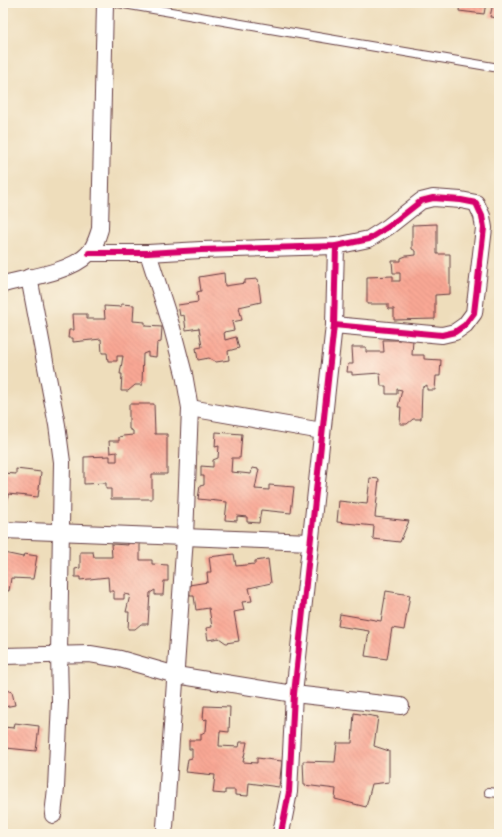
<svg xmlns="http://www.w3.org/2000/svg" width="502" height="837" font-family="'IM FELL Double Pica',serif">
  <defs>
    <pattern id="building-back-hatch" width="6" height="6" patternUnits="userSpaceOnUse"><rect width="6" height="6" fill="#f9a794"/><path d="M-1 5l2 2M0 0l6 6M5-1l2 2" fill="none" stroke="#d78f80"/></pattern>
  </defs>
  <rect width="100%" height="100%" fill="#fcf5e5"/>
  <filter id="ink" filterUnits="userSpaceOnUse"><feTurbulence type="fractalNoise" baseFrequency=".025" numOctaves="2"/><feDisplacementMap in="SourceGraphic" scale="8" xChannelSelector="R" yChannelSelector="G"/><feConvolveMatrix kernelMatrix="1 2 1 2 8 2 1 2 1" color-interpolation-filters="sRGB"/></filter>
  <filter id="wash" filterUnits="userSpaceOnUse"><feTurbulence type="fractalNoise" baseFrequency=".012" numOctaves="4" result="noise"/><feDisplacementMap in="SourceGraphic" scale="16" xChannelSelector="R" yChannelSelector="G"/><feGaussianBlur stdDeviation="0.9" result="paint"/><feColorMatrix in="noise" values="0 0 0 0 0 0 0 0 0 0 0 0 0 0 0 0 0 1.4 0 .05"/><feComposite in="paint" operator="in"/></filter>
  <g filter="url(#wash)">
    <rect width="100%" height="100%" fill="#edb"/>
    <g id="blocks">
      <!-- building -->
      <g fill="url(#building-back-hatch)">
        <polygon points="460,3 486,3 484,14 459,11"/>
        <polygon points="493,3 499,3 499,18 490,17"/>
        <polygon points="437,224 437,254 450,254 450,294 435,295 435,319 394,320 394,309 388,309 388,304 367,304 367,277 393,276 393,281 400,281 400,273 393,273 392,261 401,261 401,258 406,256 416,255 416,251 412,249 412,225"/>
        <polygon points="224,273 225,286 245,283 245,280 258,279 261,302 239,307 242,320 232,322 234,330 224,332 225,340 236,337 239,348 228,351 229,360 216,362 209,358 198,360 196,348 202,347 199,328 186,330 184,315 180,316 178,305 198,302 197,292 201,291 199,277"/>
        <polygon points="121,304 134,305 133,321 145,322 145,326 162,327 161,342 157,343 156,357 148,356 148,352 143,354 142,385 135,385 128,391 121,391 122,374 120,374 123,356 117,356 117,361 108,361 107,353 102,353 101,339 73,342 73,338 68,338 69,330 74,330 73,314 87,314 87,319 105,319 104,306 121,307"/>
        <polygon points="400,337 413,339 412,355 424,355 424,359 441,360 440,376 436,376 435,390 427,390 427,385 422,388 421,419 413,419 407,424 400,424 401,407 398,407 402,390 397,389 397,394 386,394 386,386 381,386 380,373 352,375 352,372 347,372 348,364 353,364 352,347 366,347 366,352 384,352 383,340 400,340"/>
        <polygon points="129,404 154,404 155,434 167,434 167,474 152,474 152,499 111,499 111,489 106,489 106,483 84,484 84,457 110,456 110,461 117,461 117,452 110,453 109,441 119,441 119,437 123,436 133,435 133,431 129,429"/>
        <polygon points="216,432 242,434 240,458 232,458 231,472 251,474 252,468 259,469 255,489 269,490 269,485 294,487 291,513 261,510 259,523 247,522 247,517 237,516 237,521 225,520 227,502 198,499 200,486 204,485 204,476 201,476 201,466 213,467 213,460 218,458 219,446 215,447"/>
        <polygon points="16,469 41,472 38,497 8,494 7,507 3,507 3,473 16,474"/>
        <polygon points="370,478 379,479 375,517 409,521 400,542 373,539 374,526 337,522 339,501 367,504"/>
        <polygon points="3,540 6,541 4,553 23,557 24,554 37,556 33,579 11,578 9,591 3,590"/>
        <polygon points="128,542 140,544 140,560 152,560 152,564 168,565 168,581 164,581 163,595 155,595 155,590 150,593 148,624 141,624 135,629 128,629 129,612 126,612 130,595 124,594 124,599 114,599 114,591 109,591 108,577 80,580 80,577 75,577 75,569 80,568 80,552 93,552 94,557 112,557 111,544 128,545"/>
        <polygon points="234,554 236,566 255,564 255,561 268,559 271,583 249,588 252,601 242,602 244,610 234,612 239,641 226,643 219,638 208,640 206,628 212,627 209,608 196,610 194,596 190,596 189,585 208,582 207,572 211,572 209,557"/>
        <polygon points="386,591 410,595 404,630 392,628 387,659 365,656 369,631 338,626 340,614 381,621"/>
        <polygon points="3,689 12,692 15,705 4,707"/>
        <polygon points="204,706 230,707 229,732 220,731 219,746 239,747 240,742 247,742 243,762 257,763 257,758 282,761 279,787 249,783 248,796 235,795 235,790 225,790 225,794 213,793 215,775 186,772 188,759 192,758 192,749 189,749 189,740 201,740 201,734 206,731 207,719 203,720"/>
        <polygon points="354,713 378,717 374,746 389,751 389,782 372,784 366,807 335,799 336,789 304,785 303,761 335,762 337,743 352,743"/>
        <polygon points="15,723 39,726 36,751 6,748 5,761 3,761 3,727 14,728"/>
      </g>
    </g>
  </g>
  <g filter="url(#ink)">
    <use href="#blocks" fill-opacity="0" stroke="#633c41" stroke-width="1"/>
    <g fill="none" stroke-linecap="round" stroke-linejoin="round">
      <defs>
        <g id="service">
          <polyline points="118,3 499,68"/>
          <polyline points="489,792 499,793"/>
        </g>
        <g id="minor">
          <polyline points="89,253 148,253 201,250 336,246 369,239 388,227 421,201 433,198 461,200 476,203 482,216 484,228 474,313 465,325 455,332 442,335 334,325"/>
          <polyline points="148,253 172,328 184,374 190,408 185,537 165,827"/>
          <polyline points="29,277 57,425 62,462 59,654 60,702 56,788 53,815"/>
          <path d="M3 284C27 278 71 272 88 254 95 247 97 238 100 229L105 3"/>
          <polyline points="190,408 322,431"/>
          <polyline points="3,530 310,542"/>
          <polyline points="3,656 90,654 120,659 176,675 294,694 401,706"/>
          <polyline points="281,833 289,792 294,694 334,325 336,246"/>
        </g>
      </defs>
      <!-- service casing -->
      <use href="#service" stroke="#633c41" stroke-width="10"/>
      <!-- minor casing -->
      <use href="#minor" stroke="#633c41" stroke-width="18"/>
      <!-- service -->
      <use href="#service" stroke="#fff" stroke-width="8"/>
      <!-- minor -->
      <use href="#minor" stroke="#fff" stroke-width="16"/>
      <defs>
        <g id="cycleway">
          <polyline points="89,253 148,253 201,250 336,246 369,239 388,227 421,201 433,198 461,200 476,203 482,216 484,228 474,313 465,325 455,332 442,335 334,325"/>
          <polyline points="281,833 289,792 294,694 334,325 336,246"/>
        </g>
      </defs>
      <!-- cycleway casing -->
      <use href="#cycleway" stroke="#fcf5e5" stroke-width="8"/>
      <!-- cycleway -->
      <use href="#cycleway" stroke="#d6006c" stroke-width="6"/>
    </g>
  </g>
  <!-- margin -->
  <rect width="502" height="837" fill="none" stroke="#fcf5e5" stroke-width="16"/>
</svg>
